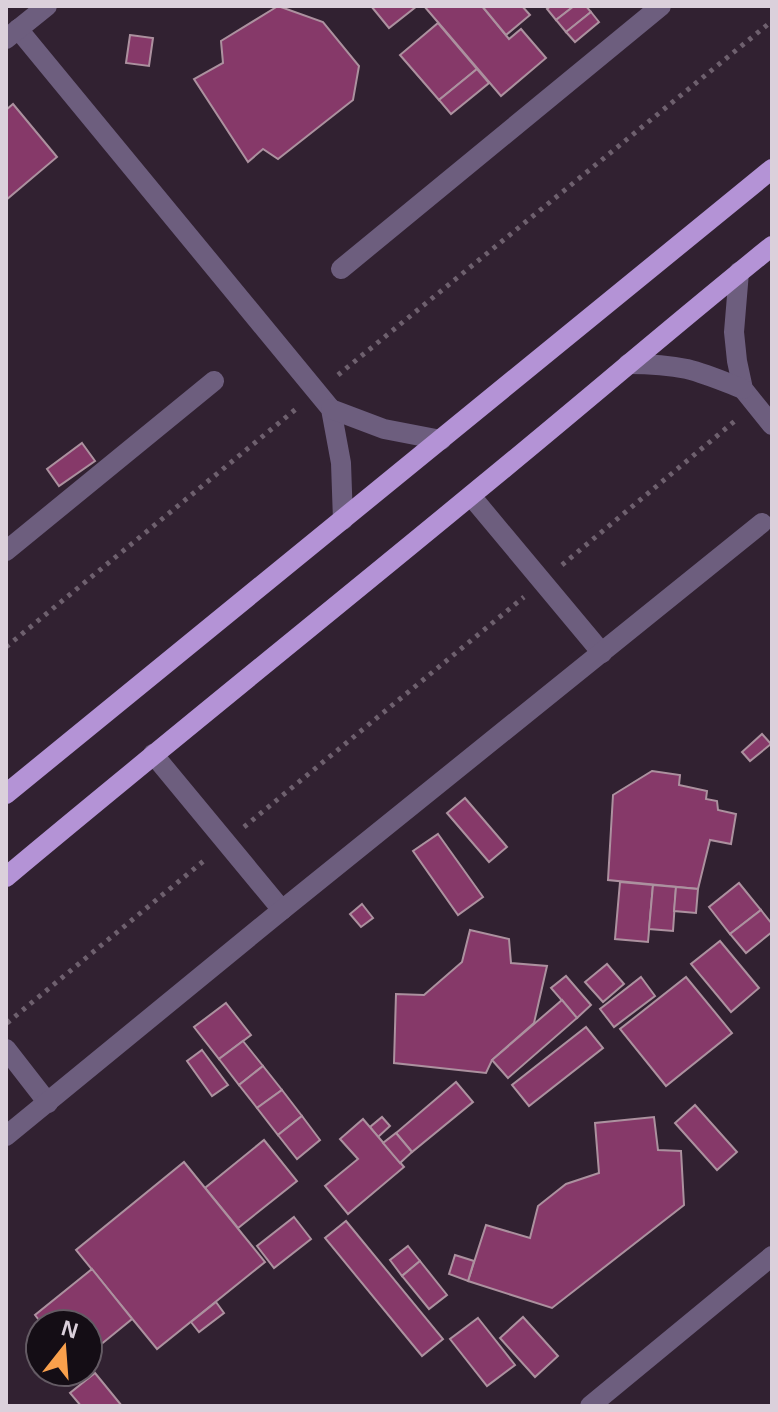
<svg xmlns="http://www.w3.org/2000/svg" width="778" height="1412" font-family="Helvetica,sans-serif">
  <rect width="100%" height="100%" fill="#312131"/>
  <!-- building -->
  <g fill="#863969" stroke="#ac919f" stroke-width="2">
    <polygon points="278,6 323,22 359,66 353,100 278,159 263,149 248,162 194,79 223,63 221,41"/>
    <polygon points="371,6 417,6 389,28"/>
    <polygon points="424,6 482,6 509,39 521,29 546,58 501,96"/>
    <polygon points="482,6 522,6 530,15 506,35"/>
    <polygon points="551,6 574,6 556,20 547,9"/>
    <polygon points="574,6 586,6 591,12 566,32 556,20"/>
    <polygon points="591,12 599,22 575,42 566,32"/>
    <polygon points="438,23 477,69 439,100 400,55"/>
    <polygon points="130,35 153,38 149,66 126,63"/>
    <polygon points="477,69 489,83 451,114 439,100"/>
    <polygon points="13,104 57,157 6,200 6,110"/>
    <polygon points="82,443 95,461 59,486 47,469"/>
    <polygon points="762,734 771,744 750,761 742,752"/>
    <polygon points="652,771 680,775 679,785 707,791 706,799 717,801 718,810 736,814 731,844 710,840 698,889 608,880 613,795"/>
    <polygon points="465,798 507,847 489,862 447,813"/>
    <polygon points="438,834 483,897 458,915 413,851"/>
    <polygon points="620,882 653,885 648,942 615,939"/>
    <polygon points="739,883 761,910 730,934 709,907"/>
    <polygon points="653,885 676,887 673,931 649,929"/>
    <polygon points="676,887 698,889 696,913 674,911"/>
    <polygon points="362,904 373,918 361,927 350,914"/>
    <polygon points="761,910 772,924 772,932 746,953 730,934"/>
    <polygon points="470,930 509,939 511,963 547,966 534,1023 492,1060 486,1073 394,1063 396,994 424,995 462,962"/>
    <polygon points="720,941 759,988 731,1012 691,964"/>
    <polygon points="607,964 624,984 603,1002 585,982"/>
    <polygon points="566,976 591,1005 577,1018 551,988"/>
    <polygon points="641,977 655,996 614,1027 600,1009"/>
    <polygon points="686,977 732,1033 666,1086 620,1029"/>
    <polygon points="562,1000 577,1018 508,1078 492,1060"/>
    <polygon points="226,1003 251,1035 219,1059 194,1027"/>
    <polygon points="586,1027 603,1048 529,1106 512,1085"/>
    <polygon points="243,1041 263,1066 239,1085 219,1059"/>
    <polygon points="202,1050 228,1085 212,1096 187,1061"/>
    <polygon points="263,1066 282,1090 257,1108 239,1085"/>
    <polygon points="456,1082 473,1102 412,1152 396,1133"/>
    <polygon points="282,1090 302,1116 278,1135 257,1108"/>
    <polygon points="695,1105 737,1152 717,1170 675,1123"/>
    <polygon points="302,1116 320,1140 297,1159 278,1135"/>
    <polygon points="382,1117 390,1126 378,1137 370,1127"/>
    <polygon points="654,1117 658,1150 681,1151 684,1205 552,1308 468,1281 486,1225 530,1238 538,1206 566,1184 599,1173 595,1123"/>
    <polygon points="363,1119 404,1167 348,1214 325,1186 358,1159 340,1139"/>
    <polygon points="396,1133 412,1152 400,1163 383,1143"/>
    <polygon points="264,1140 297,1181 238,1228 205,1188"/>
    <polygon points="184,1162 265,1262 157,1349 76,1250"/>
    <polygon points="294,1217 311,1239 274,1268 257,1246"/>
    <polygon points="346,1221 443,1339 422,1356 325,1238"/>
    <polygon points="408,1246 420,1261 402,1276 390,1260"/>
    <polygon points="455,1255 474,1261 468,1281 449,1274"/>
    <polygon points="420,1261 447,1295 429,1309 402,1276"/>
    <polygon points="92,1269 132,1319 88,1355 88,1324 42,1324 35,1315"/>
    <polygon points="216,1302 224,1313 199,1332 191,1322"/>
    <polygon points="523,1317 558,1356 535,1377 500,1338"/>
    <polygon points="478,1318 515,1365 487,1386 450,1339"/>
    <polygon points="95,1373 122,1406 81,1406 70,1393"/>
  </g>
  <g fill="none" stroke-linecap="round" stroke-linejoin="round">
    <!-- path -->
    <g stroke="#6e606e" stroke-width="5" stroke-dasharray="4 6" stroke-linecap="butt">
      <polyline points="338,375 772,21"/>
      <polyline points="562,565 736,420"/>
      <polyline points="6,647 296,409"/>
      <polyline points="244,827 524,597"/>
      <polyline points="7,1023 206,859"/>
    </g>
    <!-- minor -->
    <g stroke="#6d5e7e" stroke-width="20">
      <polyline points="18,29 331,409 341,463 343,520"/>
      <polyline points="6,39 47,6"/>
      <polyline points="341,269 661,6"/>
      <polyline points="739,272 734,332 737,361 743,389 772,425"/>
      <path d="M628 364C648 364 668 365 687 369 707 374 725 382 743 389"/>
      <polyline points="331,409 384,429 441,440"/>
      <polyline points="471,496 602,653"/>
      <polyline points="6,551 214,381"/>
      <polyline points="153,754 282,910"/>
      <polyline points="6,1049 48,1103"/>
      <polyline points="6,1136 282,910 762,523"/>
      <polyline points="590,1406 772,1256"/>
    </g>
    <!-- major -->
    <g stroke="#b493d6" stroke-width="20">
      <polyline points="6,794 772,169"/>
      <path d="M6 877C159 749 315 624 469 497 571 414 670 328 772 246"/>
    </g>
  </g>
  <!-- border -->
  <rect width="778" height="1412" fill="none" stroke="#dbd0db" stroke-width="16"/>
  <!-- north arrow -->
  <g transform="translate(64 1348) rotate(17)"><circle r="38" fill="#140d15" stroke="#645b64" stroke-width="2"/>
  <path d="M0-6L14 30L0 20L-14 30Z" fill="#f9a04c"/>
  <text y="-12" font-size="22" font-weight="bold" text-anchor="middle" fill="#dbd0db">N</text>
  </g>
</svg>
